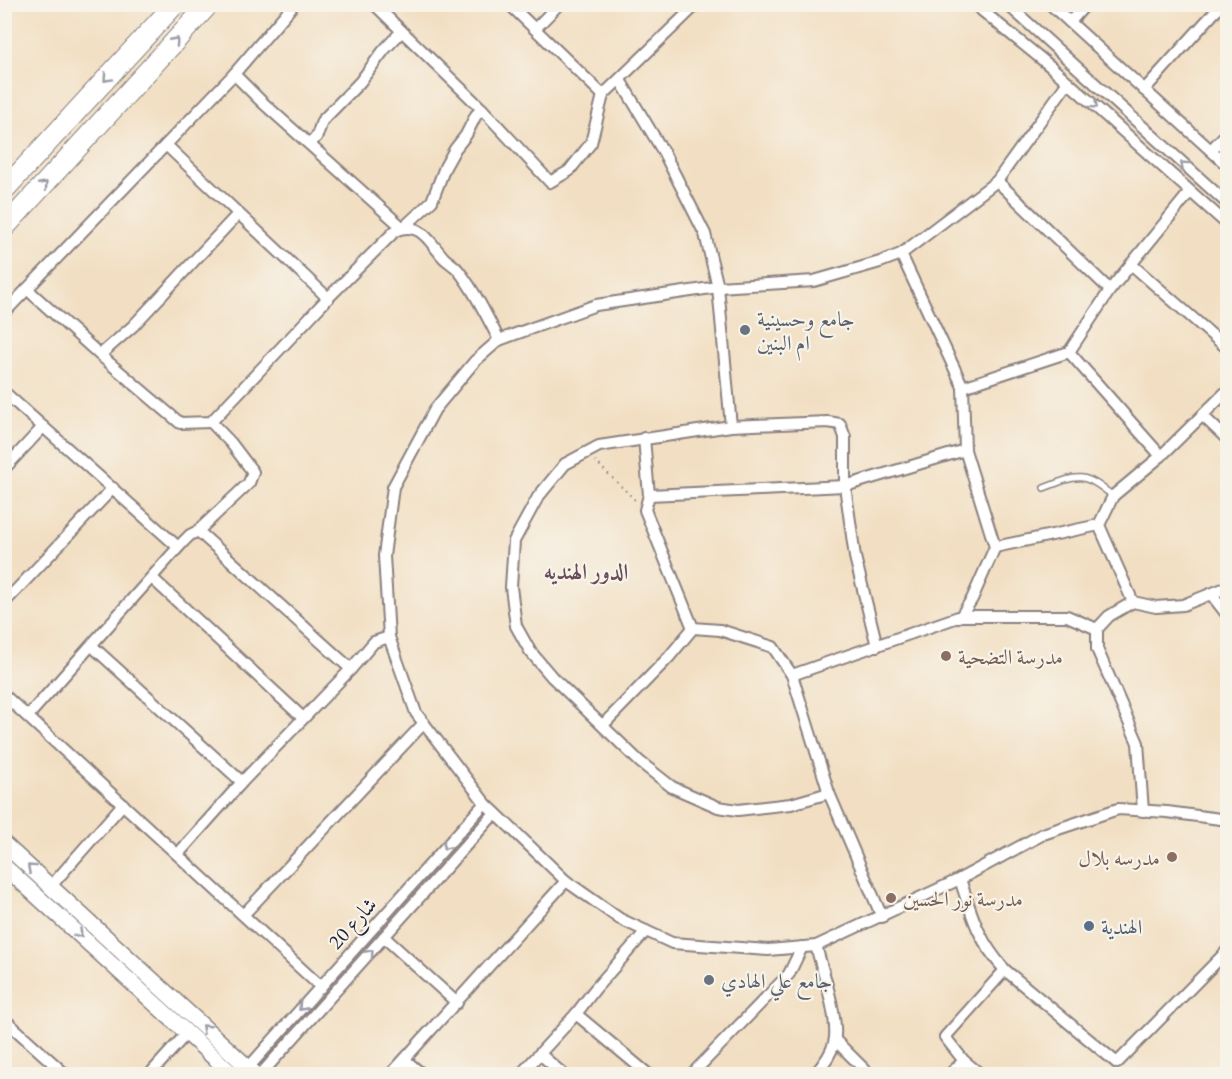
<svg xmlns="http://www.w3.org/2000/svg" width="1232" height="1079" font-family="'EB Garamond',Amiri,serif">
  <rect width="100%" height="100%" fill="#f7f3e8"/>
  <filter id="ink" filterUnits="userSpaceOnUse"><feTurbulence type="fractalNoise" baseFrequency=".0167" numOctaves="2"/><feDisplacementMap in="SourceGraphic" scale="12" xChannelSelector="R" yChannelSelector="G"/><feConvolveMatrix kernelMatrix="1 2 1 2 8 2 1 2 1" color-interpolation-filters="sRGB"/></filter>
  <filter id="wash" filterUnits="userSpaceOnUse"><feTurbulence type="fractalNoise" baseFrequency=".008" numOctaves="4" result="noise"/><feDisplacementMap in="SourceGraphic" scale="24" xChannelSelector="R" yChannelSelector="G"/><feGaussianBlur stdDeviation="1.35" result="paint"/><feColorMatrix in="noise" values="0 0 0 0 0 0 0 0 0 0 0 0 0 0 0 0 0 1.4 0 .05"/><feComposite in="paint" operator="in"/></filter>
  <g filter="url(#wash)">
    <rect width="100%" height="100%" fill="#f2dfc3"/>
  </g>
  <g filter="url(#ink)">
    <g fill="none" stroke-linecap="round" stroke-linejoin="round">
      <defs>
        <path id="lane" d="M1044 488C1079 474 1083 472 1113 496"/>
        <g id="street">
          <polyline points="374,4 482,109 550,182 569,171 591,143 603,95 697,4"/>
          <polyline points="509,4 603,95"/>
          <polyline points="974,4 1050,66 1228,225"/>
          <polyline points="1007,4 1228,204"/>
          <polyline points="1050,4 1228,166"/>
          <polyline points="1070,22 1086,4"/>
          <polyline points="535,29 559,4"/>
          <polyline points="234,74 262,102 403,228 432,201 445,167 455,149 466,135 476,115 482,109"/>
          <polyline points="620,80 664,153 705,234 718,287 731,426"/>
          <polyline points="1068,82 997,181 901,254 880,262 814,281 718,287 596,305 499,340 475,361 435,409 393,487 384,556 389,637 416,713 485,803 566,881 620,919 672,943 768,950 816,946 960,879 1043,834 1118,809 1167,812 1228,820"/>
          <polyline points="1144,90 1222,4"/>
          <polyline points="310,144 317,136 322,121 360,82 384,50 401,32"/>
          <polyline points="166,145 328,298"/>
          <polyline points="1211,150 1228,132"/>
          <polyline points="997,181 1110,290"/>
          <polyline points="1131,264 1228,349"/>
          <path d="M27 289 100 355 180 423 211 422 328 298 395 231C421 220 429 242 444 258 448 262 454 265 458 270 473 288 488 318 499 340"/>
          <polyline points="4,313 234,74 294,4"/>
          <polyline points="1069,352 1161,456"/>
          <polyline points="100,355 133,326 238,214"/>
          <polyline points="963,387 1069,352 1110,290 1190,192"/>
          <polyline points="4,392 178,547"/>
          <polyline points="1203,416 1228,440"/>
          <polyline points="644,438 649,495 645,510 693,628"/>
          <polyline points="4,469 43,427"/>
          <polyline points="649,495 845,486 965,450"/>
          <polyline points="198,531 351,669"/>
          <polyline points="995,547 1099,525"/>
          <polyline points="152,578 303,718"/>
          <polyline points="1211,594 1228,616"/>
          <polyline points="1133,602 1099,525 1113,496 1161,456 1228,390"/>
          <polyline points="4,603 113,488"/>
          <polyline points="961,616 1067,616 1097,629"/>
          <polyline points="92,646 242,782"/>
          <polyline points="792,675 961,616 972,599 995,547 965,450 963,387 901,254"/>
          <polyline points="4,695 321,987"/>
          <polyline points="28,716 183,542 190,535 198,531 249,483 253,472 231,443 211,422"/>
          <polyline points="603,725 669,657 693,628 720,630 773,647 792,675 829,793 882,917"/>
          <polyline points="829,793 791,804 738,810 718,807 672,787 640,762 552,677 530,651 516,626 511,587 514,541 538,497 565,464 599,446 731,426 828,422 840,424 845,437 845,486 855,557 877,646"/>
          <polyline points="1143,811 1138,743 1097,649 1097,629 1109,616 1133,602 1156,607 1183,605 1228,587"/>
          <polyline points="178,854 242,782 351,669 374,642 389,637"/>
          <path d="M960 879C972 916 978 940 1005 970L1117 1063 1228 950"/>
          <polyline points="51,886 123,804"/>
          <polyline points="244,914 424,723"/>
          <polyline points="384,937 457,1003"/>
          <polyline points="576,1014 648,1074"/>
          <polyline points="4,1019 65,1074"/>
          <polyline points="835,1040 869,1074"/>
          <polyline points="540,1054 563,1074"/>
          <polyline points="405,1060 422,1074"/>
          <polyline points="248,1068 485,803"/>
          <polyline points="150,1074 187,1033"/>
          <polyline points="261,1074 495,813"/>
          <polyline points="391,1074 566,881"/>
          <polyline points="521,1074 576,1014 595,989 646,931"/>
          <polyline points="692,1074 789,974 802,947"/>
          <path d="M815 1074C823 1065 831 1055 834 1043 840 1021 822 969 816 946"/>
          <polyline points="950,1074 964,1061"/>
          <polyline points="980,1074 964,1061 945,1037 1005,970"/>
        </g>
        <g id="secondary">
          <polyline points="4,844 255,1074"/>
          <polyline points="4,866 232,1074"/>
        </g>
        <g id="highway">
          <polyline points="4,190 175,4"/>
          <polyline points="4,228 209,4"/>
        </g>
      </defs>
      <!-- lane casing -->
      <use href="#lane" stroke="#8a807f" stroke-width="8"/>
      <!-- street casing -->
      <use href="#street" stroke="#8a807f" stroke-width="14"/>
      <!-- secondary casing -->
      <use href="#secondary" stroke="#8a807f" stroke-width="18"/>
      <!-- highway casing -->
      <use href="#highway" stroke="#8a807f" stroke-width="22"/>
      <!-- path -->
      <polyline stroke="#8a807f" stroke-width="2" stroke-dasharray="1.5 4.5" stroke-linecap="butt" points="595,461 636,501"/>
      <!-- lane -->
      <use href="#lane" stroke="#fff" stroke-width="5"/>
      <!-- street -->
      <use href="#street" stroke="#fff" stroke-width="10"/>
      <!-- secondary -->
      <use href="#secondary" stroke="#fff" stroke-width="15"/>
      <!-- highway -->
      <use href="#highway" stroke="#fff" stroke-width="20"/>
    </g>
    <!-- one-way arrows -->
    <defs><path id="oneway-chevron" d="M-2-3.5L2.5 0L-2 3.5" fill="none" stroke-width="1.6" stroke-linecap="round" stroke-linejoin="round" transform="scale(1.5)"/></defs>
    <g stroke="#9c9ca7">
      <use href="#oneway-chevron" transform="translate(175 41) rotate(-48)"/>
      <use href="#oneway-chevron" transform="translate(107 78) rotate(133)"/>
      <use href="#oneway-chevron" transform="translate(1094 105) rotate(42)"/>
      <use href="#oneway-chevron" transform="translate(1184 165) rotate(-138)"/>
      <use href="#oneway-chevron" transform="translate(44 185) rotate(-48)"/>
      <use href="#oneway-chevron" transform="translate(446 846) rotate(132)"/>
      <use href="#oneway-chevron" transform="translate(31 868) rotate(-138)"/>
      <use href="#oneway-chevron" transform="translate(79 934) rotate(43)"/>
      <use href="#oneway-chevron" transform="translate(370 953) rotate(-48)"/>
      <use href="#oneway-chevron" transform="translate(302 1007) rotate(132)"/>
      <use href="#oneway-chevron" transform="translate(205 1028) rotate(-137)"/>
    </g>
  </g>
  <!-- markers -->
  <g fill="#6b7280" stroke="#f7f3e8" stroke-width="2">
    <circle cx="745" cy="330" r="6"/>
    <circle cx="709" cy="980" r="6"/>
  </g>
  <g fill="#8d6e63" stroke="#f7f3e8" stroke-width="2">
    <circle cx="946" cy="656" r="6"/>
    <circle cx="1172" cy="857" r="6"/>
    <circle cx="891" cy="898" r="6"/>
  </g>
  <circle fill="#5c6f8a" stroke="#f7f3e8" stroke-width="2" cx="1089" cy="926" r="6"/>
  <g text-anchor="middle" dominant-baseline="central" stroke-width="4.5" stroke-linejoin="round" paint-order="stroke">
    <!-- worship labels -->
    <g font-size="21" fill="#5b616d" stroke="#f7f3e8" text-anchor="start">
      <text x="757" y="318">جامع وحسينية<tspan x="757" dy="24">ام البنين</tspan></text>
      <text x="721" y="980">جامع علي الهادي</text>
    </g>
    <!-- education labels -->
    <g font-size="21" fill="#785e54" stroke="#f7f3e8" text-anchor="start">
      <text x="958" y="656">مدرسة التضحية</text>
      <text x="1160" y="857" text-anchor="end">مدرسه بلال</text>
      <text x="903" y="898">مدرسة نور الحسين</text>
    </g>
    <!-- street labels -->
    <g font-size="21" fill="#22223b" stroke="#f7f3e8">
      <text transform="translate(352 923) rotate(-48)">شارع 20</text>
    </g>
    <!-- service labels -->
    <g font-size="21" fill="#4e5e75" stroke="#f7f3e8" text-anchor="start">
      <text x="1101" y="926">الهندية</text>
    </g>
    <!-- neighbourhood labels -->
    <g font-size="22" font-weight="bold" fill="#694c5a" stroke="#f7f3e8">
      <text x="586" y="571">الدور الهنديه</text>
    </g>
  </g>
  <!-- margin -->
  <rect width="1232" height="1079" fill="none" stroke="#f7f3e8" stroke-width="24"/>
</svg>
